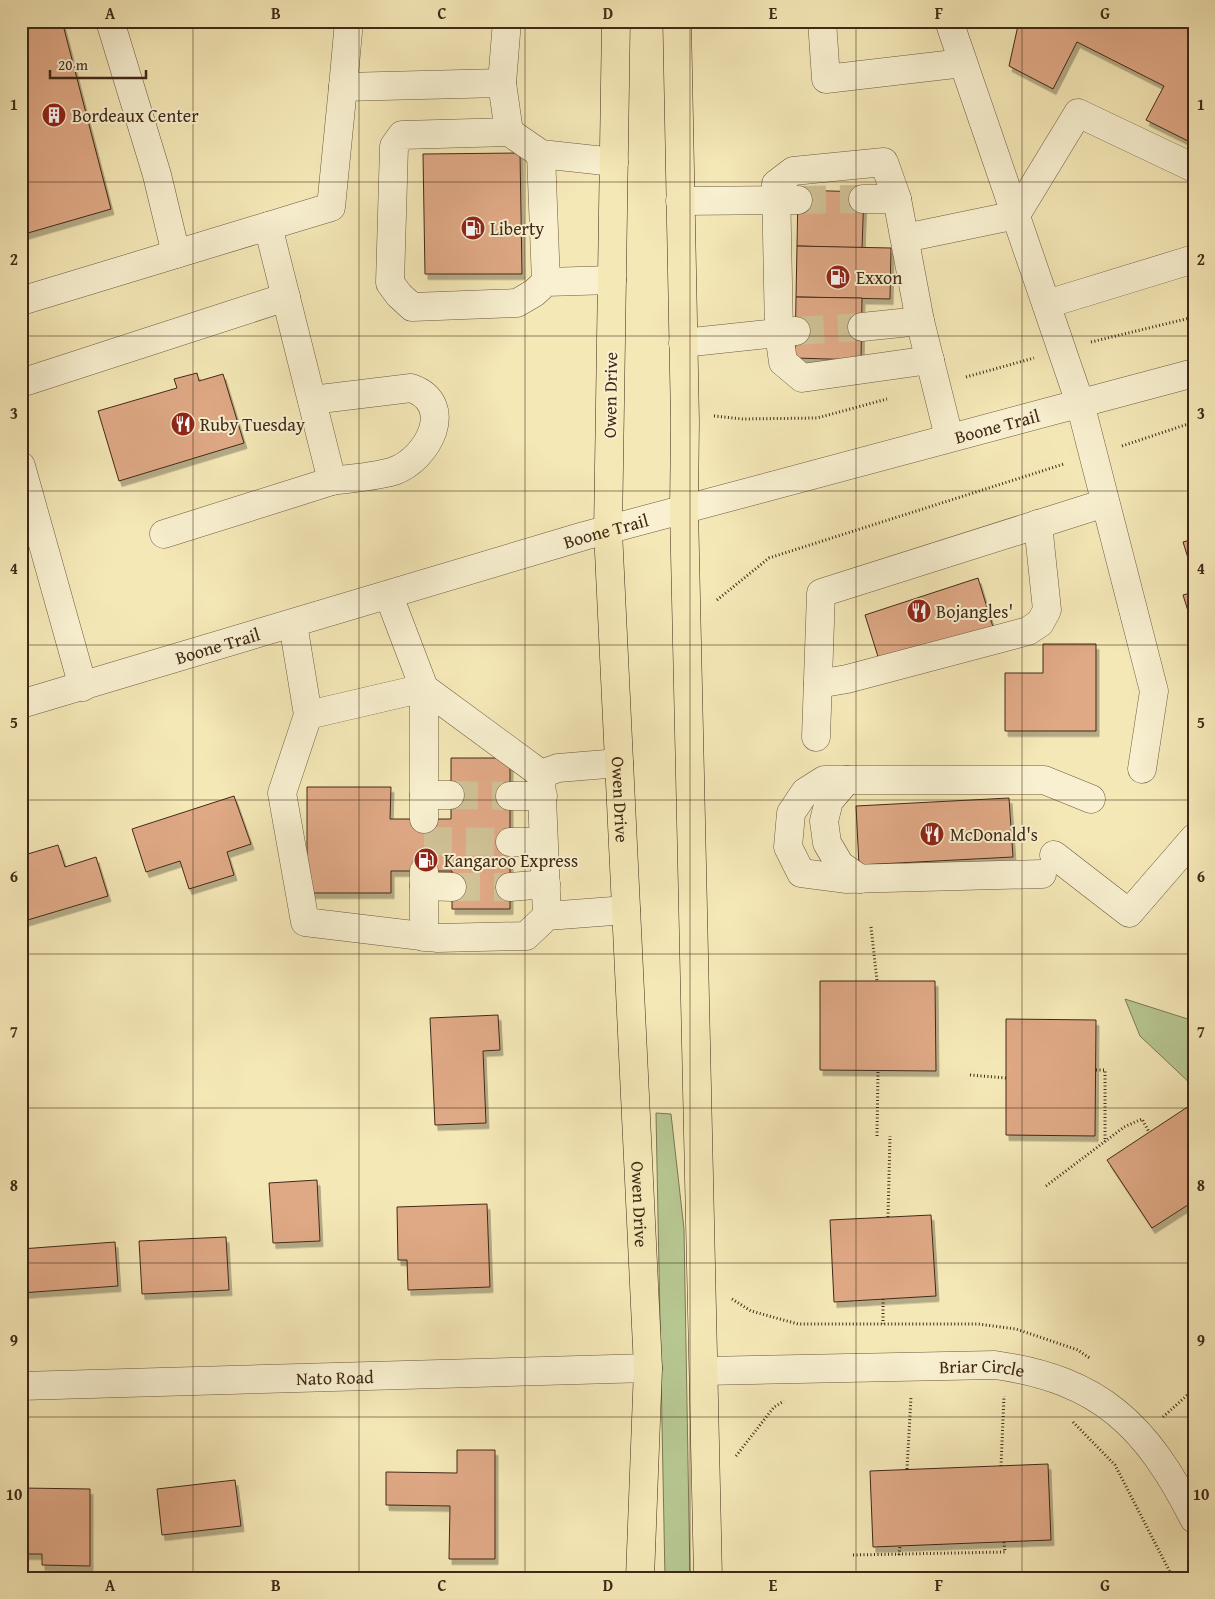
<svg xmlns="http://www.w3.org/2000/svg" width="1215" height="1599" font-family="'Gentium Book Plus',serif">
  <defs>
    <filter id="shadow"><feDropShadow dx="3" dy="5.5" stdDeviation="0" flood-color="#0004"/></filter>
  </defs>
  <rect width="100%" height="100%" fill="#f5e8b7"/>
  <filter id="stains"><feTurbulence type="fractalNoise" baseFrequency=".004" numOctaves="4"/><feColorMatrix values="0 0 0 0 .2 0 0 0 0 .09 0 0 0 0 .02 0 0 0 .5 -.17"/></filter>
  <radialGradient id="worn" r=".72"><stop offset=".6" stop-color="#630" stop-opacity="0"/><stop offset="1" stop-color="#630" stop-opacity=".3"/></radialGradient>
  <!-- green -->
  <g fill="#b7c792" stroke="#7c7854">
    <polygon points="1125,999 1194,1021 1194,1087 1140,1036"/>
    <polygon points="656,1113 671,1114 684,1229 690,1578 665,1578"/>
  </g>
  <!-- building -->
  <g fill="#e0a986" stroke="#402917" filter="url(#shadow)">
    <polygon points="21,21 62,21 111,209 21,235"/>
    <polygon points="1019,21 1194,21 1194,144 1146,120 1164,86 1077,42 1053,89 1009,66"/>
    <polygon points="520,153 522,274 425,274 423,154"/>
    <polygon points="798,190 864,192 862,248 797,246"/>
    <polygon points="797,246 891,248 890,299 796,297"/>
    <polygon points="796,297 862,298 861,360 795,358"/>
    <polygon points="197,373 199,381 223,374 244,443 119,481 98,411 177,388 174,379"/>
    <polygon points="1194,539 1194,577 1183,542"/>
    <polygon points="978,578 993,627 880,663 865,615"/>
    <polygon points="1194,592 1194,630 1183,595"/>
    <polygon points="1043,644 1096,644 1096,731 1005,731 1005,673 1043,673"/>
    <polygon points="451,758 510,758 510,909 452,909 452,871 391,871 391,893 307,893 307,787 391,787 390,819 451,819"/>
    <polygon points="234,796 251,844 227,852 234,875 189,889 180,861 146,872 132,829"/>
    <polygon points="1009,798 1013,857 859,865 856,806"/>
    <polygon points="58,845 65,867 96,857 108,896 21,922 21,856"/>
    <polygon points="820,981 935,981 936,1071 820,1070"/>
    <polygon points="498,1015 500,1050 483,1051 486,1123 435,1125 430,1018"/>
    <polygon points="1006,1019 1096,1020 1095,1136 1006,1135"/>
    <polygon points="1192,1104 1194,1107 1194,1201 1152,1228 1107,1160"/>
    <polygon points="317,1180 320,1241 273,1243 269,1183"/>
    <polygon points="487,1204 490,1287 408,1290 407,1260 398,1260 397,1207"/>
    <polygon points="931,1215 936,1296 834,1302 830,1220"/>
    <polygon points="226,1237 229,1290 142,1294 139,1241"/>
    <polygon points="115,1242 118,1286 21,1293 21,1249"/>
    <polygon points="457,1450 495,1450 495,1559 449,1559 450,1506 386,1505 386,1472 457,1473"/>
    <polygon points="1048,1464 1051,1540 873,1547 870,1471"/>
    <polygon points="235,1480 241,1526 162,1535 157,1489"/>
    <polygon points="21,1488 90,1489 90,1566 42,1565 42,1554 21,1554"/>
  </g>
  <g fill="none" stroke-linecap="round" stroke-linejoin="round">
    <!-- minor-tunnel -->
    <g stroke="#d1c297" stroke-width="28" stroke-dasharray="28 14" stroke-linecap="butt">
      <polyline points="798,200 863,199"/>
      <polyline points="796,331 862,327"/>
      <polyline points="450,795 510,796"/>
      <polyline points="424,841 510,842"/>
      <polyline points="452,887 510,887"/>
    </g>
    <defs>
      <g id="minor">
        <polyline points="110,21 157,175 176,254"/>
        <polyline points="822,21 826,79 963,63"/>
        <polyline points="949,21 1080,403 1154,691 1142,769"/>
        <polyline points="502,83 507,21"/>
        <polyline points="343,87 349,21"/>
        <polyline points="509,132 402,135 394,146 390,283 399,295 412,307 517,303 534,293 546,282 612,280"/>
        <polyline points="541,154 546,282"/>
        <polyline points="863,199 897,199 920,321 949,437"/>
        <polyline points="897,199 884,162 793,171 776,184 779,333 783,362 802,378 930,360"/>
        <polyline points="680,201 798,200"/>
        <polyline points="905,238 1016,215 1078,113 1194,168"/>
        <polyline points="21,301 331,207 343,87 502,83 509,132 541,154 614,162"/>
        <polyline points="1047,304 1194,259"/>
        <polyline points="862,327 920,321"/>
        <polyline points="683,343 796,331"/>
        <polyline points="21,383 286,297"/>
        <path d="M312 400 411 388C457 404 428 459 394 471 375 477 352 478 332 481"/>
        <polyline points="21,466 83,687"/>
        <polyline points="164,534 332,481 268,226"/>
        <polyline points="389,596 424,688 541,774 547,916"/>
        <polyline points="293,624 308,715 282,793 305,922 438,938 526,936 547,916 626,910"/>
        <polyline points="818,684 847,679 1028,631 1040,623 1047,610 1038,524"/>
        <path id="s1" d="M21 704 584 536 1194 373"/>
        <polyline points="308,715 424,688 424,819"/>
        <polyline points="816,737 821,593 1105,503"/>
        <polyline points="541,774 558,768 619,763"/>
        <polyline points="847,780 829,801 824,821 827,843 840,865 860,879"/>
        <polyline points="424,795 450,795"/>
        <polyline points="510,796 543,796"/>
        <polyline points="510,842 542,842"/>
        <polyline points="1054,855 1129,913 1194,838"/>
        <polyline points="424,871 424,937"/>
        <polyline points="1042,874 847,879 801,873 788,847 791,813 805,792 824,780 1044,780 1091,799"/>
        <polyline points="424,886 452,887"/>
        <polyline points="510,887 546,884"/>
        <path id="s2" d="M704 1371 995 1365C1101 1380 1147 1426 1194 1519"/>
        <path id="s3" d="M21 1386 648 1368"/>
      </g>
      <g id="highway">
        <path id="s4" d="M616 21 608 531 648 1368 640 1578"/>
        <polyline points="677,21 685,421 684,509 708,1578"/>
      </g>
    </defs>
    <!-- minor casing -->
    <use href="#minor" stroke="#6d593f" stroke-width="29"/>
    <!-- highway casing -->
    <use href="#highway" stroke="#402917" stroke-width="29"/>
    <!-- path -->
    <g stroke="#402917" stroke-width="3" stroke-dasharray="1 2.5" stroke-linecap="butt">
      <polyline points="1091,342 1194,317"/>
      <polyline points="966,377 1034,358"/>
      <polyline points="714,416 743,419 817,418 887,399"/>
      <polyline points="1122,446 1194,422"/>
      <polyline points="717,600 769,558 1064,464"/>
      <polyline points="871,927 877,981"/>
      <polyline points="1096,1070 1105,1070 1105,1142"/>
      <polyline points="970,1075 1006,1078"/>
      <polyline points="877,1136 878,1071"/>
      <polyline points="1046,1186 1124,1127 1142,1119 1149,1132"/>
      <polyline points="1193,1201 1194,1202"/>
      <polyline points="888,1217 890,1136"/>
      <polyline points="732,1299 751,1311 798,1324 978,1324 1016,1329 1078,1350 1091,1359"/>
      <polyline points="883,1299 883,1324"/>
      <polyline points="1163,1417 1194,1389"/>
      <polyline points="1073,1422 1115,1465 1173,1578"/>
      <polyline points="736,1456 774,1407 784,1401"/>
      <polyline points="1001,1466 1004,1396"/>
      <polyline points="907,1469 911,1397"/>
      <polyline points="853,1555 1005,1552 1004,1542"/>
      <polyline points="899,1555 900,1546"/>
    </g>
    <!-- minor -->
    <use href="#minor" stroke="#f8f0d0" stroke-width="28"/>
    <!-- highway -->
    <use href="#highway" stroke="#f5e8b7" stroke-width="28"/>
  </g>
  <!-- grid -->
  <path fill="none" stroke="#402917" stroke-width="1" stroke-opacity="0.55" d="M193 21V1578M359 21V1578M525 21V1578M690 21V1578M856 21V1578M1022 21V1578M21 182H1194M21 336H1194M21 491H1194M21 645H1194M21 800H1194M21 954H1194M21 1108H1194M21 1263H1194M21 1417H1194"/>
  <!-- icons -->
  <defs>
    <symbol id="building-disc" viewBox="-11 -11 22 22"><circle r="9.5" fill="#8f2418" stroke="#f8f0d0"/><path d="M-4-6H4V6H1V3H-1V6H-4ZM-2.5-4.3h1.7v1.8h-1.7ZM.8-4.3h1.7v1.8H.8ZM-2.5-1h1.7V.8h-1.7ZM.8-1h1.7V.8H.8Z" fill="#fff"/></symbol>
    <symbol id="fuel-disc" viewBox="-11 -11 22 22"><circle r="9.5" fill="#8f2418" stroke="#f8f0d0"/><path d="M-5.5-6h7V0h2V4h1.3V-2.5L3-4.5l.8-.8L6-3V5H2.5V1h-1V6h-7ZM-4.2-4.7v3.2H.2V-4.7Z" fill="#fff"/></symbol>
    <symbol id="restaurant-disc" viewBox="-11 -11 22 22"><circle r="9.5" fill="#8f2418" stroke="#f8f0d0"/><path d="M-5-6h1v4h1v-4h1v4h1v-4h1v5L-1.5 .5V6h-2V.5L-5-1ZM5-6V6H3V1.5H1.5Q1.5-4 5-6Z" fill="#fff"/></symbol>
  </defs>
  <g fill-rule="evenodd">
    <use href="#building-disc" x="40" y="101" width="28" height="28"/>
    <use href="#fuel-disc" x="459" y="214" width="28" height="28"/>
    <use href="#fuel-disc" x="824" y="263" width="28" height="28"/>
    <use href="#restaurant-disc" x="169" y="410" width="28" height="28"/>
    <use href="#restaurant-disc" x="905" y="597" width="28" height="28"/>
    <use href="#restaurant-disc" x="918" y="820" width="28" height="28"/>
    <use href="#fuel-disc" x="412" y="846" width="28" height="28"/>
  </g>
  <g text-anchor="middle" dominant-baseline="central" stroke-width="4" stroke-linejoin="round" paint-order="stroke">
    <!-- poi labels -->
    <g font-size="18" fill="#402917" stroke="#f8f0d0" text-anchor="start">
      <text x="72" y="115">Bordeaux Center</text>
      <text x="490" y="228">Liberty</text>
      <text x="856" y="277">Exxon</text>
      <text x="200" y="424">Ruby Tuesday</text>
      <text x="936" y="611">Bojangles'</text>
      <text x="950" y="834">McDonald's</text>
      <text x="444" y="860">Kangaroo Express</text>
    </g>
    <!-- street labels -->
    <g font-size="18" fill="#402917" stroke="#f8f0d0">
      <text transform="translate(610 395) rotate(-89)">Owen Drive</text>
      <text stroke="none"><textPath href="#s1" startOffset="1015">Boone Trail</textPath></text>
      <text stroke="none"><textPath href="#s1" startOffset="610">Boone Trail</textPath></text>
      <text stroke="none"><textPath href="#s1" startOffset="205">Boone Trail</textPath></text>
      <text stroke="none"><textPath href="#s4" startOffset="779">Owen Drive</textPath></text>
      <text stroke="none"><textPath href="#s4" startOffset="1184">Owen Drive</textPath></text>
      <text stroke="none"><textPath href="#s2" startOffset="278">Briar Circle</textPath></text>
      <text stroke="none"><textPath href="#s3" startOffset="314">Nato Road</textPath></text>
    </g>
  </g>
  <!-- margin -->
  <rect width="1215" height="1599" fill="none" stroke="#f5e8b7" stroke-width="55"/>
  <!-- scale -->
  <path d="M50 70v8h96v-8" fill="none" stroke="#402917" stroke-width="2.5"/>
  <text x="58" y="70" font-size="15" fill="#402917" stroke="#f8f0d0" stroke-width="4" paint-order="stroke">20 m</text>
  <rect x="28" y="28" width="1160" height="1544" fill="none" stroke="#402917" stroke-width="2"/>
  <g font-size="16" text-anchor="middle" font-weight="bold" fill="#402917">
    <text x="110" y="19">A</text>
    <text x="276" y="19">B</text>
    <text x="442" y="19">C</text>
    <text x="608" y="19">D</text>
    <text x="773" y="19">E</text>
    <text x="939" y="19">F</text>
    <text x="1105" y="19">G</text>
    <text x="14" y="110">1</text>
    <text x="1201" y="110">1</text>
    <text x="14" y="265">2</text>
    <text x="1201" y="265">2</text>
    <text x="14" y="419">3</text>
    <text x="1201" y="419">3</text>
    <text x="14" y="574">4</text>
    <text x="1201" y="574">4</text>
    <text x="14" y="728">5</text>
    <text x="1201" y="728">5</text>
    <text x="14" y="882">6</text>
    <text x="1201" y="882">6</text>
    <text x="14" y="1037">7</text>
    <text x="1201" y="1037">7</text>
    <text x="14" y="1191">8</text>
    <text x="1201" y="1191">8</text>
    <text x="14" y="1346">9</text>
    <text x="1201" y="1346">9</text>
    <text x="14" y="1500">10</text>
    <text x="1201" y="1500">10</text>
    <text x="110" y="1591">A</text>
    <text x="276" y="1591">B</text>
    <text x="442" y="1591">C</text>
    <text x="608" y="1591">D</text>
    <text x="773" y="1591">E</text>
    <text x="939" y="1591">F</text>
    <text x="1105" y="1591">G</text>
  </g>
  <rect width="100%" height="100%" filter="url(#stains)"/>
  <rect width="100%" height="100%" fill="url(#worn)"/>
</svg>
